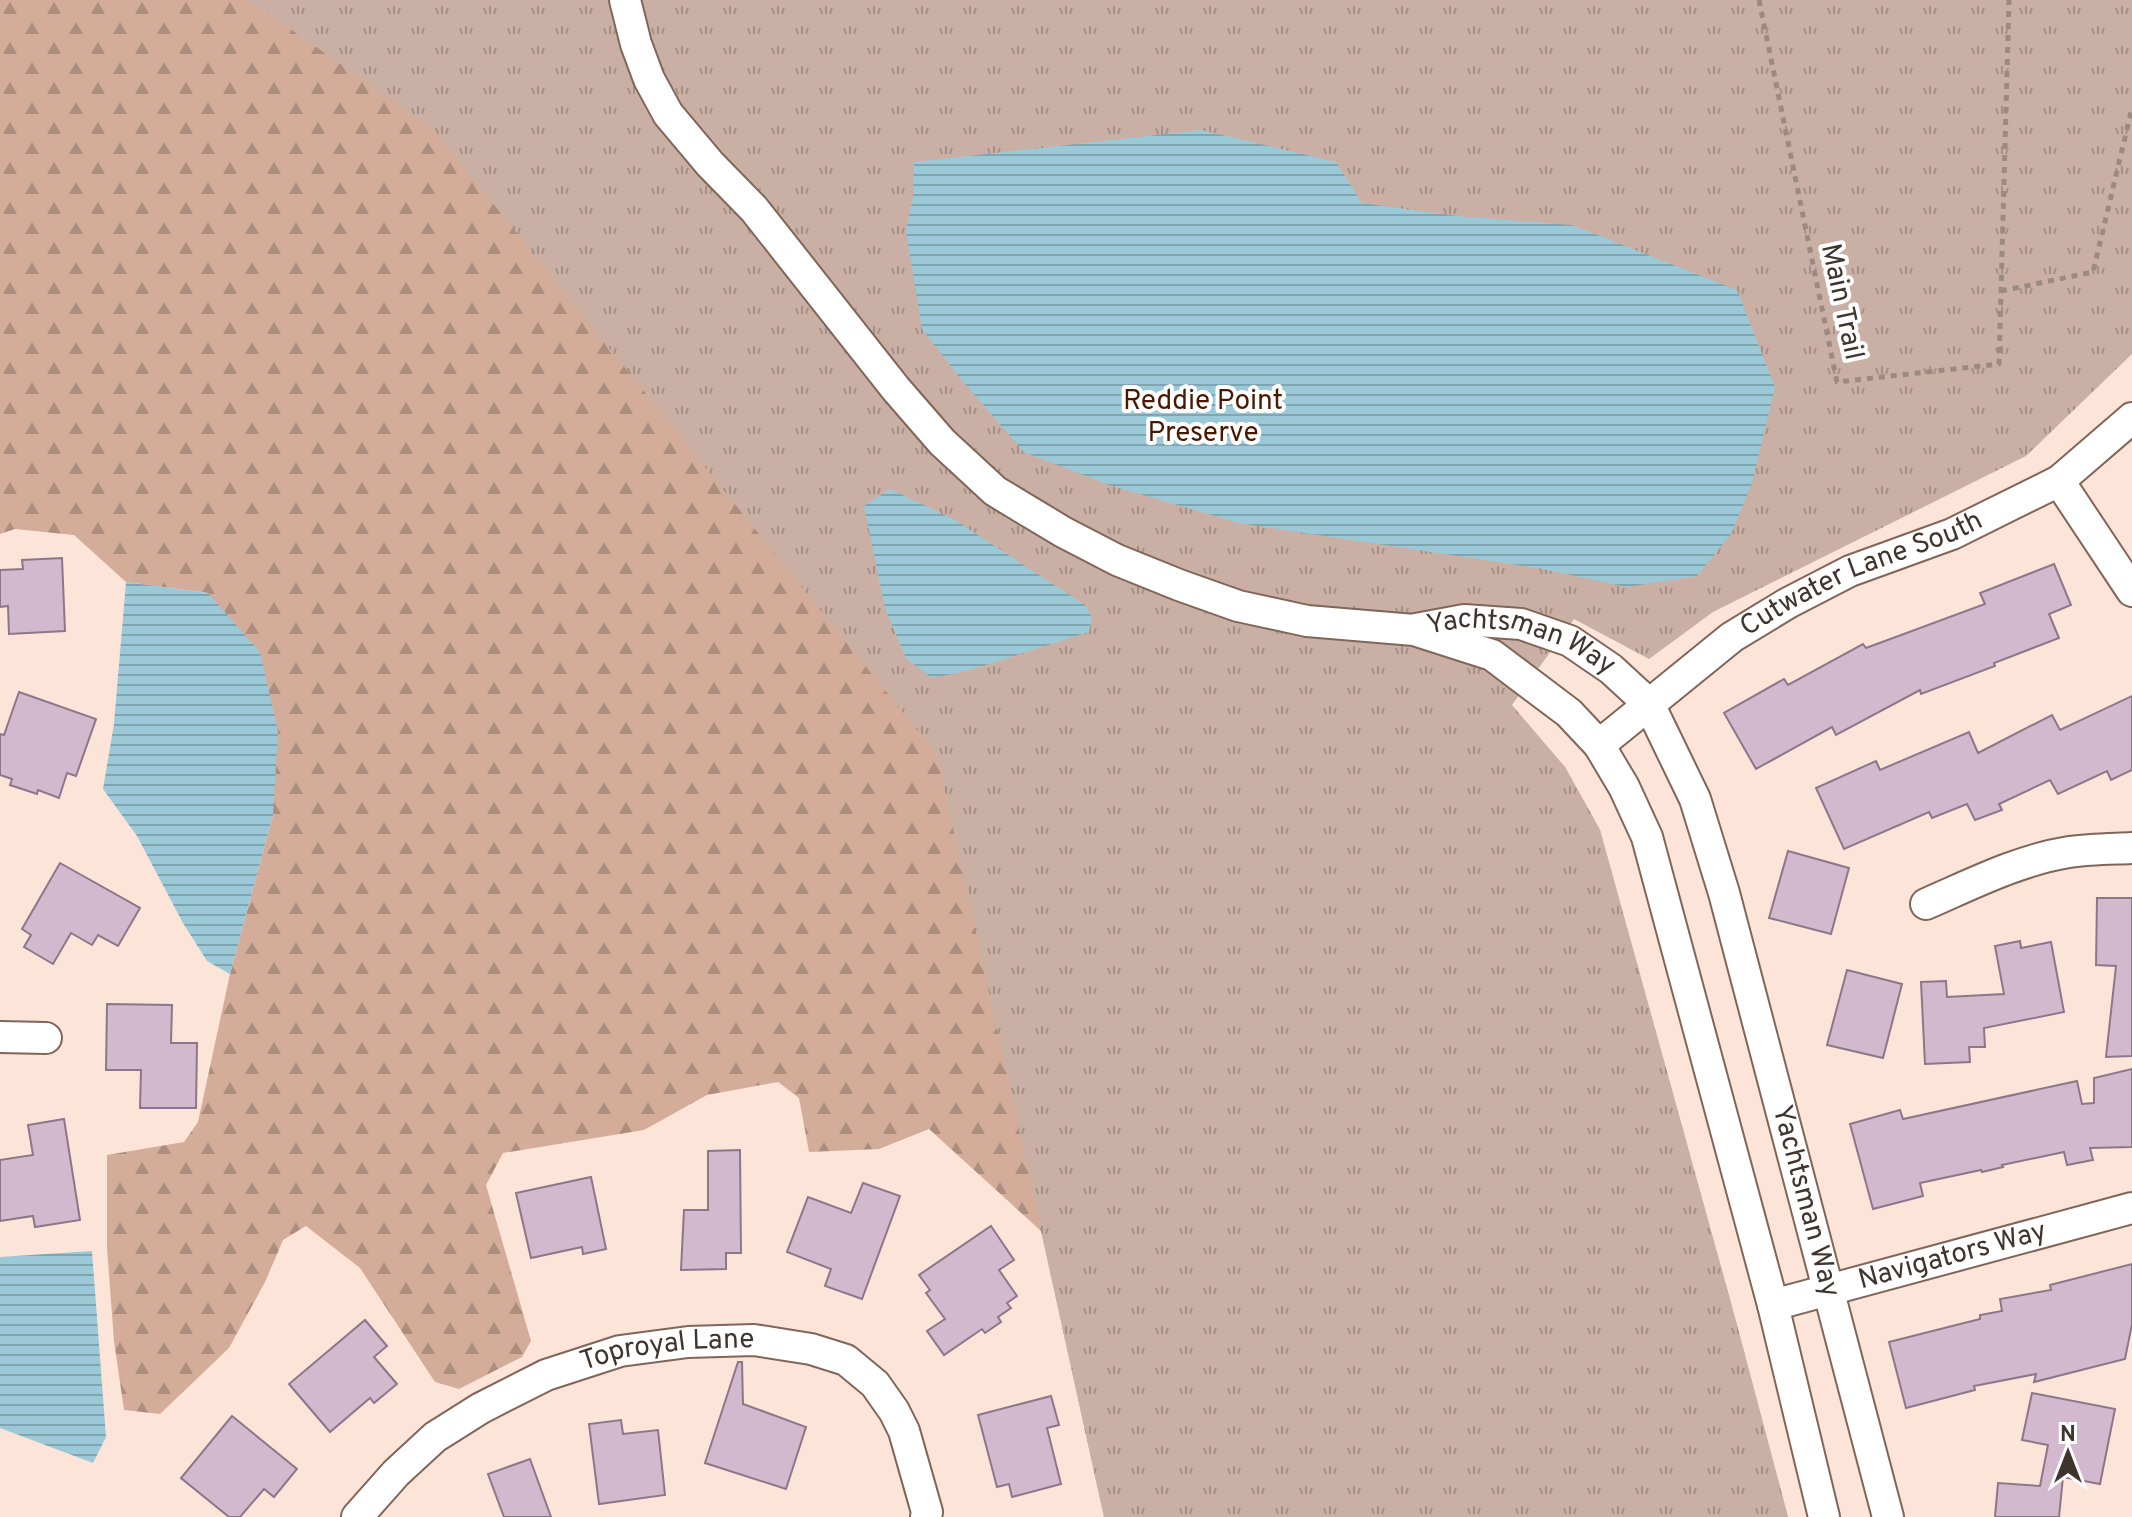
<svg xmlns="http://www.w3.org/2000/svg" width="2132" height="1517" font-family="Overpass,sans-serif">
  <defs>
    <pattern id="forest-firs" width="22" height="20" patternUnits="userSpaceOnUse" patternTransform="scale(2)"><rect width="22" height="20" fill="#d3ac9a"/><path d="M5 1l3.5 6h-7zM16 11l3.5 6h-7z" fill="#ad8d7e"/></pattern>
    <pattern id="park-tufts" width="24" height="20" patternUnits="userSpaceOnUse" patternTransform="scale(2)"><rect width="24" height="20" fill="#cab0a4"/><path d="M3 7l-1-3M5 7V3M7 7l1-3M15 17l-1-3M17 17v-4M19 17l1-3" fill="none" stroke="#a59086"/></pattern>
    <pattern id="water-rules" width="6" height="5" patternUnits="userSpaceOnUse" patternTransform="scale(2)"><rect width="6" height="5" fill="#9bc9d8"/><path d="M0 2.5h6" fill="none" stroke="#80a4b0"/></pattern>
  </defs>
  <rect width="100%" height="100%" fill="#fde4d8"/>
  <!-- forest -->
  <polygon fill="url(#forest-firs)" points="0,0 573,0 1565,767 1600,830 1734,1314 1788,1517 1104,1517 1041,1231 929,1129 879,1149 809,1152 799,1098 778,1082 707,1095 644,1130 503,1153 486,1185 531,1341 522,1357 459,1389 435,1382 360,1268 306,1226 283,1240 265,1282 229,1348 160,1414 124,1410 114,1341 107,1248 107,1155 184,1142 198,1122 230,974 273,815 208,593 126,582 74,535 15,529 0,534"/>
  <!-- park -->
  <polygon fill="url(#park-tufts)" points="249,0 2132,0 2132,354 2026,456 1713,612 1649,659 1574,619 1512,705 1565,767 1600,830 1734,1314 1788,1517 1104,1517 937,755 432,128"/>
  <!-- water -->
  <g fill="url(#water-rules)">
    <polygon points="1201,130 1336,162 1362,203 1457,216 1572,225 1737,290 1775,387 1752,483 1731,534 1697,576 1627,587 1538,568 1239,523 1109,485 1024,452 960,378 922,329 906,231 913,197 914,162"/>
    <polygon points="890,489 955,520 1085,605 1092,617 1089,632 970,670 932,678 906,658 885,608 864,506"/>
    <polygon points="126,582 208,593 260,652 278,731 273,815 230,974 207,961 183,923 137,836 103,789 114,724"/>
    <polygon points="92,1251 106,1437 93,1463 0,1428 0,1257"/>
  </g>
  <!-- building -->
  <g fill="#d3b9ce" stroke="#8e768a" stroke-width="2">
    <polygon points="62,558 65,631 9,634 8,606 0,607 0,570 23,569 22,560"/>
    <polygon points="2054,564 2071,605 2049,614 2059,638 1994,663 1995,666 1921,694 1920,690 1836,735 1832,727 1756,769 1724,713 1784,679 1788,685 1863,644 1866,648 1985,604 1980,593"/>
    <polygon points="19,692 96,719 76,776 67,773 59,798 38,790 37,794 10,785 12,779 0,775 0,734 4,735"/>
    <polygon points="2132,696 2132,770 2111,780 2107,771 2058,794 2050,780 1999,804 2002,810 1975,820 1967,804 1932,818 1929,812 1844,849 1816,788 1876,761 1880,770 1969,732 1978,753 2052,715 2060,730"/>
    <polygon points="1788,851 1849,868 1831,934 1769,918"/>
    <polygon points="60,863 140,908 118,946 98,935 92,945 71,933 53,964 24,947 31,935 22,929"/>
    <polygon points="2097,898 2132,898 2132,1056 2106,1057 2116,966 2096,965"/>
    <polygon points="2020,941 2021,948 2051,942 2064,1012 1984,1028 1985,1047 1969,1047 1970,1062 1925,1064 1921,982 1946,981 1947,997 2004,994 1995,946"/>
    <polygon points="1847,970 1902,984 1883,1058 1827,1045"/>
    <polygon points="107,1004 172,1005 171,1043 197,1043 196,1108 140,1108 141,1070 106,1070"/>
    <polygon points="2132,1069 2132,1147 2090,1148 2093,1160 2067,1165 2064,1152 2002,1165 2003,1167 1982,1172 1981,1170 1920,1183 1923,1196 1873,1209 1850,1124 1900,1110 1903,1119 2077,1081 2082,1104 2094,1103 2094,1078"/>
    <polygon points="64,1119 80,1220 35,1227 33,1216 0,1221 0,1160 33,1155 28,1125"/>
    <polygon points="740,1150 741,1253 726,1253 726,1269 681,1270 684,1210 708,1210 708,1151"/>
    <polygon points="591,1177 606,1249 583,1254 582,1247 531,1258 516,1193"/>
    <polygon points="863,1183 900,1196 862,1299 825,1286 831,1269 787,1252 808,1197 851,1213"/>
    <polygon points="991,1226 1014,1260 999,1270 1017,1296 1007,1303 1011,1308 998,1317 1001,1322 985,1333 982,1329 944,1355 927,1331 945,1319 926,1293 930,1290 919,1275"/>
    <polygon points="2132,1264 2132,1324 2125,1359 2034,1382 2036,1374 1974,1386 1975,1390 1906,1408 1889,1342 1980,1319 1980,1315 2002,1311 2000,1299 2051,1290 2050,1285"/>
    <polygon points="365,1320 387,1346 374,1357 397,1384 374,1403 370,1398 330,1432 289,1384"/>
    <polygon points="738,1362 742,1362 743,1404 806,1427 786,1489 705,1463"/>
    <polygon points="2032,1393 2115,1409 2100,1484 2063,1477 2059,1517 1995,1517 1998,1483 2040,1486 2048,1445 2022,1440"/>
    <polygon points="1051,1396 1059,1425 1047,1428 1061,1484 1012,1497 1009,1484 997,1487 978,1415"/>
    <polygon points="232,1416 297,1469 274,1497 264,1489 240,1517 229,1517 181,1478"/>
    <polygon points="621,1420 623,1434 658,1430 665,1495 599,1504 589,1424"/>
    <polygon points="530,1459 551,1517 504,1517 488,1474"/>
  </g>
  <g fill="none" stroke-linecap="round" stroke-linejoin="round">
    <defs>
      <g id="minor">
        <polyline points="625,0 636,44 649,79 668,114 710,164 754,209 896,389 942,442 995,491 1063,532 1117,560 1179,585 1238,606 1307,621 1414,630 1492,655 1569,713 1599,745 1624,787 1647,837 1773,1305 1824,1517"/>
        <polyline points="2059,481 2132,591"/>
        <path id="s1" d="M1416 629 1464 620 1521 624 1570 641 1611 669 1649 704 1695 799 1724 893 1888 1517"/>
        <path id="s2" d="M1599 745 1732 637 1788 603 1850 571 1952 534 2059 481 2132 418"/>
        <path d="M1926 904C1972 884 2019 860 2069 852 2090 849 2111 849 2132 848"/>
        <polyline points="0,1037 46,1038"/>
        <path id="s3" d="M1773 1305 2132 1208"/>
        <path id="s4" d="M357 1517 396 1473 435 1437 481 1408 546 1375 620 1351 688 1342 754 1340 811 1349 846 1360 875 1384 894 1411 904 1431 927 1512 926 1517"/>
      </g>
    </defs>
    <!-- minor casing -->
    <use href="#minor" stroke="#806558" stroke-width="34"/>
    <!-- path -->
    <g stroke="#9c8980" stroke-width="5" stroke-dasharray="6 6" stroke-linecap="butt">
      <polyline points="1759,0 1837,382 1999,364 2009,0"/>
      <polyline points="2001,291 2093,272 2132,108"/>
    </g>
    <!-- minor -->
    <use href="#minor" stroke="#fff" stroke-width="30"/>
  </g>
  <g text-anchor="middle" dominant-baseline="central" stroke-width="8" stroke-linejoin="round" paint-order="stroke">
    <!-- street labels -->
    <g font-size="28" fill="#40342e" stroke="#fff">
      <text transform="translate(1841 302) rotate(78)">Main Trail</text>
      <text stroke="none"><textPath href="#s2" startOffset="316">Cutwater Lane South</textPath></text>
      <text stroke="none"><textPath href="#s1" startOffset="110">Yachtsman Way</textPath></text>
      <text stroke="none"><textPath href="#s1" startOffset="782">Yachtsman Way</textPath></text>
      <text stroke="none"><textPath href="#s3" startOffset="186">Navigators Way</textPath></text>
      <text stroke="none"><textPath href="#s4" startOffset="364">Toproyal Lane</textPath></text>
    </g>
    <!-- park labels -->
    <g font-size="28" fill="#481800" stroke="#fff">
      <text x="1203" y="402">Reddie Point<tspan x="1203" dy="32">Preserve</tspan></text>
    </g>
  </g>
  <!-- north arrow -->
  <g transform="translate(2068 1453)" stroke="#ffffff" stroke-width="6" paint-order="stroke">
  <path d="M0-6L14 30L0 20L-14 30Z" fill="#40342e"/>
  <text y="-12" font-size="22" font-weight="bold" text-anchor="middle" fill="#40342e">N</text>
  </g>
</svg>
